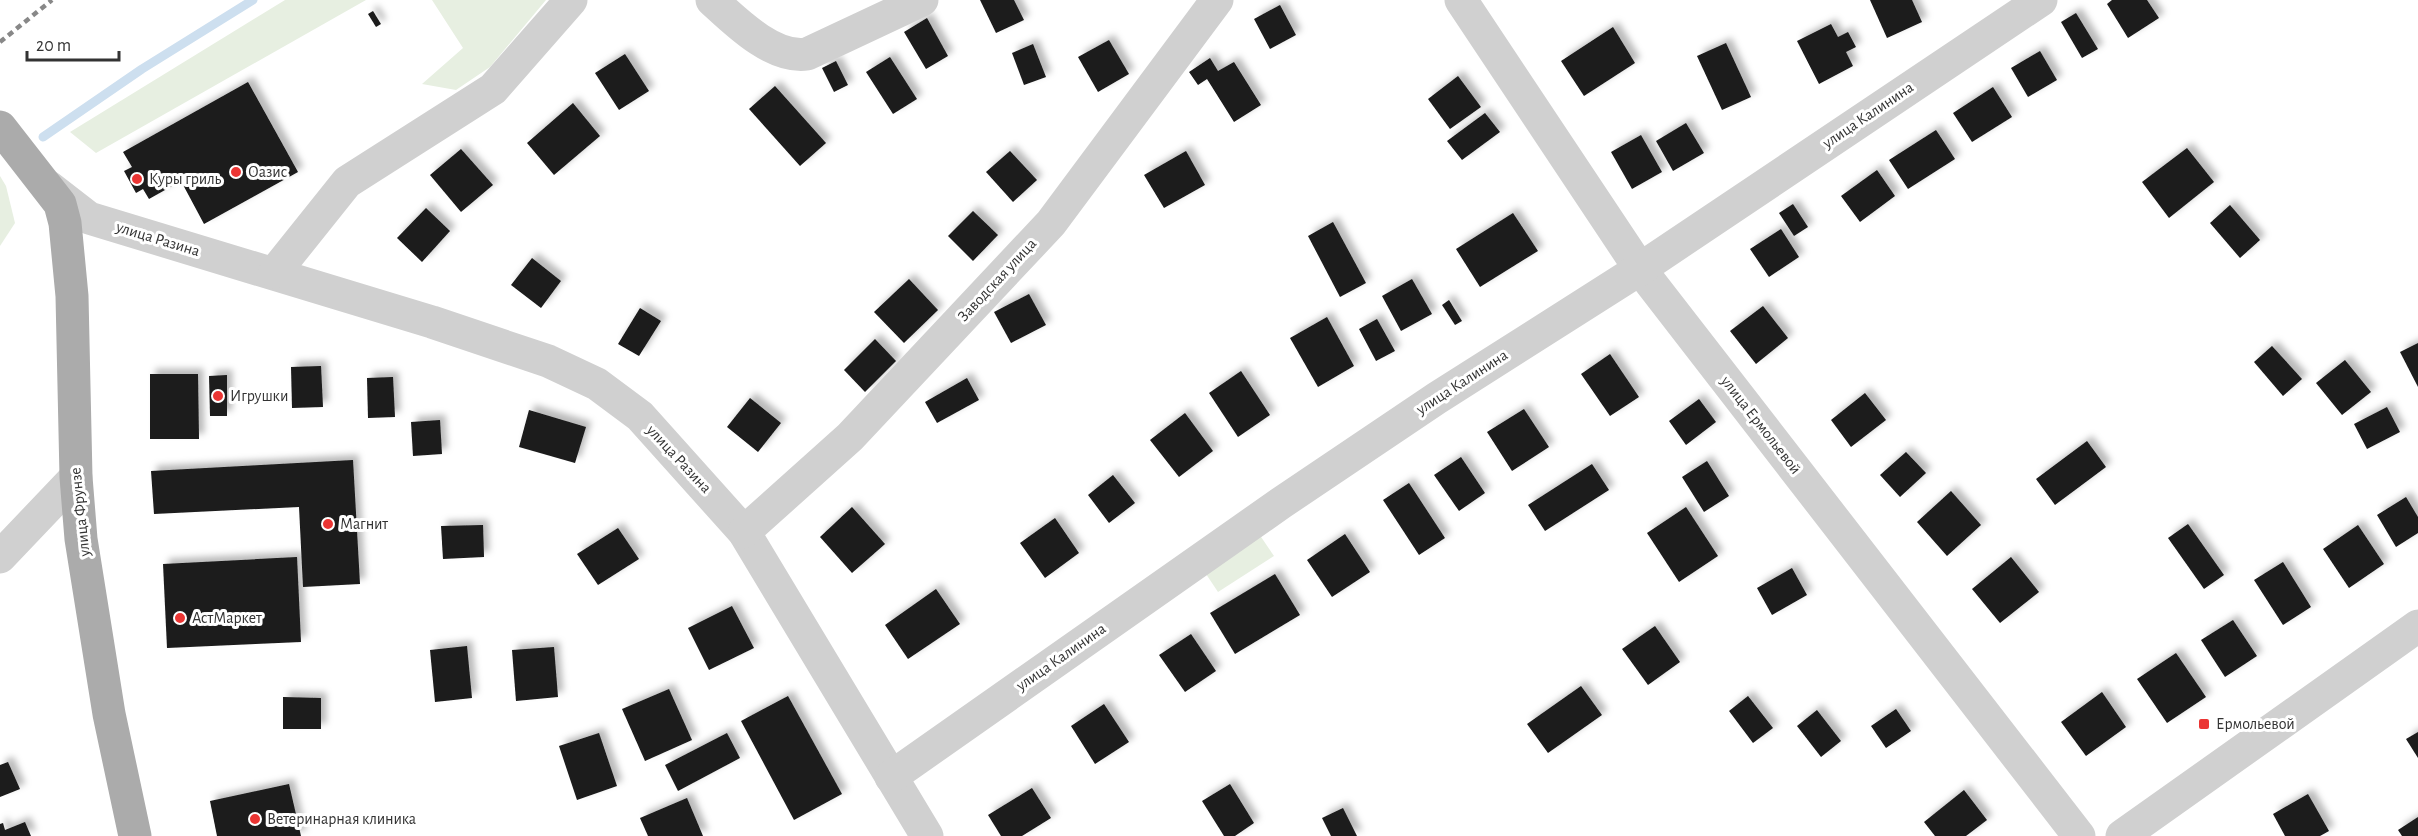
<svg xmlns="http://www.w3.org/2000/svg" width="2418" height="836" font-family="'Alegreya Sans',sans-serif">
  <defs>
    <filter id="shadow"><feDropShadow dx="5.5" dy="-5.5" stdDeviation="3" flood-color="#0004"/></filter>
  </defs>
  <rect width="100%" height="100%" fill="#fff"/>
  <!-- green -->
  <g fill="#e7efe1">
    <polygon points="285,0 366,0 96,153 70,132"/>
    <polygon points="432,0 546,0 490,67 456,90 422,84 463,48"/>
    <polygon points="0,176 6,186 15,223 0,246"/>
    <polygon points="1259,534 1274,556 1218,592 1204,571"/>
  </g>
  <g fill="none" stroke-linecap="round" stroke-linejoin="round">
    <!-- stream -->
    <polyline stroke="#cddfef" stroke-width="9" points="43,137 142,69 253,0"/>
  </g>
  <!-- building -->
  <g fill="#1a1a1a" filter="url(#shadow)">
    <polygon points="980,0 1014,0 1024,20 996,33"/>
    <polygon points="1870,0 1912,0 1922,22 1887,38"/>
    <polygon points="2112,0 2147,0 2159,18 2128,38 2107,4"/>
    <polygon points="1280,5 1296,35 1270,49 1254,19"/>
    <polygon points="373,11 381,24 376,27 368,14"/>
    <polygon points="2076,13 2098,49 2082,58 2061,22"/>
    <polygon points="927,18 948,56 926,69 904,32"/>
    <polygon points="1831,24 1838,37 1848,32 1856,47 1846,52 1853,66 1819,84 1797,41"/>
    <polygon points="1613,27 1635,63 1584,96 1561,61"/>
    <polygon points="1109,40 1129,74 1098,92 1078,57"/>
    <polygon points="1726,43 1751,97 1722,110 1697,56"/>
    <polygon points="1033,44 1046,77 1024,85 1012,53"/>
    <polygon points="2040,51 2057,80 2028,97 2011,68"/>
    <polygon points="625,54 649,91 619,110 595,73"/>
    <polygon points="890,57 917,99 893,114 866,72"/>
    <polygon points="1210,58 1218,71 1234,62 1261,105 1234,122 1207,79 1198,85 1189,72"/>
    <polygon points="836,61 848,85 834,92 822,68"/>
    <polygon points="1458,76 1481,107 1450,129 1428,99"/>
    <polygon points="248,82 298,172 204,224 181,181 149,199 143,189 136,193 124,171 132,167 123,152"/>
    <polygon points="775,86 826,143 800,166 749,109"/>
    <polygon points="1993,87 2012,117 1972,142 1953,113"/>
    <polygon points="573,103 600,136 554,175 527,143"/>
    <polygon points="1485,113 1500,132 1462,160 1447,141"/>
    <polygon points="1686,123 1704,153 1673,171 1656,141"/>
    <polygon points="1936,130 1955,159 1908,189 1889,160"/>
    <polygon points="1641,135 1662,172 1632,189 1611,152"/>
    <polygon points="2187,148 2214,182 2169,218 2142,182"/>
    <polygon points="461,149 493,185 461,212 430,175"/>
    <polygon points="1010,151 1037,180 1013,202 986,172"/>
    <polygon points="1186,151 1205,185 1164,208 1144,175"/>
    <polygon points="1877,170 1895,196 1860,222 1841,196"/>
    <polygon points="1793,204 1808,227 1794,236 1779,213"/>
    <polygon points="2230,205 2260,240 2240,258 2210,223"/>
    <polygon points="426,208 450,231 422,262 397,238"/>
    <polygon points="973,211 998,235 973,261 948,236"/>
    <polygon points="1513,213 1538,251 1480,287 1456,249"/>
    <polygon points="1333,222 1366,283 1340,297 1308,236"/>
    <polygon points="1781,229 1799,257 1769,277 1750,249"/>
    <polygon points="532,258 561,281 541,308 511,285"/>
    <polygon points="909,279 938,310 904,343 874,312"/>
    <polygon points="1412,279 1432,314 1401,331 1382,296"/>
    <polygon points="1029,294 1046,325 1011,343 994,312"/>
    <polygon points="1449,300 1462,321 1455,325 1442,305"/>
    <polygon points="1763,306 1788,338 1756,364 1730,331"/>
    <polygon points="640,308 661,321 639,356 618,344"/>
    <polygon points="1327,317 1354,366 1318,387 1290,338"/>
    <polygon points="1377,319 1395,351 1376,361 1359,329"/>
    <polygon points="875,339 896,361 865,392 844,370"/>
    <polygon points="2418,343 2418,387 2400,352"/>
    <polygon points="2272,346 2302,379 2283,396 2254,362"/>
    <polygon points="1610,354 1639,397 1610,416 1581,374"/>
    <polygon points="2345,360 2371,392 2342,415 2316,383"/>
    <polygon points="321,366 323,407 292,408 291,367"/>
    <polygon points="1241,371 1270,415 1238,437 1209,393"/>
    <polygon points="150,374 198,374 199,439 150,439"/>
    <polygon points="227,375 227,416 210,416 209,376"/>
    <polygon points="393,377 395,417 368,418 367,378"/>
    <polygon points="967,378 979,400 937,423 925,402"/>
    <polygon points="1865,393 1886,420 1851,447 1831,420"/>
    <polygon points="750,398 781,423 758,452 727,427"/>
    <polygon points="1699,399 1716,422 1686,445 1669,421"/>
    <polygon points="2387,407 2400,432 2367,449 2354,424"/>
    <polygon points="1524,409 1549,447 1512,471 1487,432"/>
    <polygon points="529,410 586,427 575,463 519,447"/>
    <polygon points="1185,413 1213,451 1179,477 1150,440"/>
    <polygon points="440,420 442,454 413,456 411,422"/>
    <polygon points="2087,441 2106,467 2055,505 2036,479"/>
    <polygon points="1906,452 1926,473 1900,497 1880,475"/>
    <polygon points="1461,457 1485,493 1459,511 1434,475"/>
    <polygon points="353,460 360,584 303,587 299,507 154,514 151,471"/>
    <polygon points="1707,461 1729,496 1704,512 1682,477"/>
    <polygon points="1592,464 1609,490 1545,531 1528,505"/>
    <polygon points="1113,475 1135,503 1109,523 1088,495"/>
    <polygon points="1409,483 1445,538 1419,555 1383,500"/>
    <polygon points="1951,491 1981,525 1947,556 1917,522"/>
    <polygon points="2406,497 2418,517 2418,533 2396,547 2377,515"/>
    <polygon points="852,507 885,544 852,573 820,537"/>
    <polygon points="1686,507 1718,556 1679,582 1647,533"/>
    <polygon points="1055,518 1079,553 1045,578 1020,543"/>
    <polygon points="2188,524 2224,575 2204,589 2168,538"/>
    <polygon points="483,525 484,557 443,559 441,526"/>
    <polygon points="2358,525 2384,564 2349,588 2323,549"/>
    <polygon points="618,528 639,559 598,585 577,554"/>
    <polygon points="1345,534 1370,572 1332,597 1307,560"/>
    <polygon points="297,557 301,642 167,648 163,564"/>
    <polygon points="2011,557 2039,592 2000,623 1972,589"/>
    <polygon points="2283,562 2311,607 2283,625 2254,580"/>
    <polygon points="1792,568 1807,595 1772,615 1757,588"/>
    <polygon points="1275,574 1300,615 1235,654 1210,613"/>
    <polygon points="936,589 960,624 908,659 885,625"/>
    <polygon points="732,606 754,648 709,670 688,628"/>
    <polygon points="2233,620 2257,656 2225,677 2201,640"/>
    <polygon points="1655,626 1680,662 1648,685 1622,649"/>
    <polygon points="1191,634 1216,671 1185,692 1159,655"/>
    <polygon points="467,646 472,698 435,702 430,650"/>
    <polygon points="554,647 558,697 516,701 512,650"/>
    <polygon points="2176,653 2206,697 2167,723 2137,679"/>
    <polygon points="1581,686 1602,715 1548,753 1527,724"/>
    <polygon points="669,689 692,740 645,761 622,709"/>
    <polygon points="2102,692 2126,727 2086,756 2061,722"/>
    <polygon points="788,696 842,794 794,820 741,721"/>
    <polygon points="1748,696 1773,728 1753,743 1729,711"/>
    <polygon points="283,697 321,698 321,729 283,729"/>
    <polygon points="1104,704 1129,742 1095,764 1071,726"/>
    <polygon points="1896,709 1911,731 1886,748 1871,726"/>
    <polygon points="1817,710 1841,741 1821,757 1797,726"/>
    <polygon points="2418,732 2418,758 2406,739"/>
    <polygon points="599,733 617,786 577,800 559,746"/>
    <polygon points="727,733 740,758 678,791 665,765"/>
    <polygon points="8,762 20,789 0,797 0,765"/>
    <polygon points="289,784 301,836 217,836 210,801"/>
    <polygon points="1230,784 1254,823 1235,836 1224,836 1202,801"/>
    <polygon points="1032,788 1051,818 1022,836 1001,836 988,815"/>
    <polygon points="1964,790 1987,820 1966,836 1935,836 1924,822"/>
    <polygon points="2308,794 2329,831 2320,836 2285,836 2273,814"/>
    <polygon points="687,798 703,836 648,836 640,818"/>
    <polygon points="1343,808 1357,836 1331,836 1322,818"/>
    <polygon points="2418,817 2418,836 2402,836 2398,830"/>
    <polygon points="25,822 31,836 0,836 0,824 3,823 5,830"/>
  </g>
  <g fill="none" stroke-linecap="round" stroke-linejoin="round">
    <!-- minor -->
    <g stroke="#d0d0d0" stroke-width="33">
      <path d="M712 0C736 22 773 59 807 54L922 0"/>
      <polyline points="1461,0 1640,269 2079,836"/>
      <polyline points="49,187 89,218 432,322 548,361 597,384 640,416 744,532 927,836"/>
      <polyline points="275,272 347,182 493,89 571,0"/>
      <polyline points="744,532 850,437 1051,223 1217,0"/>
      <polyline points="0,557 76,477"/>
      <polyline points="891,777 1281,503 1437,398 1640,269 2041,0"/>
      <polyline points="2122,836 2418,626"/>
    </g>
    <!-- major -->
    <polyline stroke="#ababab" stroke-width="33" points="0,127 60,204 65,223 72,296 76,477 81,539 109,714 135,836"/>
    <!-- rail -->
    <polyline stroke="#888" stroke-width="4.5" stroke-dasharray="6 4.5" stroke-linecap="butt" points="0,42 52,0"/>
  </g>
  <!-- markers -->
  <g fill="#eb3533" stroke="#fff" stroke-width="2">
    <circle cx="236" cy="172" r="6"/>
    <circle cx="137" cy="179" r="6"/>
    <circle cx="218" cy="396" r="6"/>
    <circle cx="328" cy="524" r="6"/>
    <circle cx="180" cy="618" r="6"/>
    <rect x="2198" y="718" width="12" height="12" rx="3"/>
    <circle cx="255" cy="819" r="6"/>
  </g>
  <g text-anchor="middle" dominant-baseline="central" stroke-width="6" stroke-linejoin="round" paint-order="stroke">
    <!-- street labels -->
    <g font-size="16" fill="#333" stroke="#fff">
      <text transform="translate(1868 115) rotate(-34)">улица Калинина</text>
      <text transform="translate(158 239) rotate(17)">улица Разина</text>
      <text transform="translate(997 280) rotate(-47)">Заводская улица</text>
      <text transform="translate(1462 382) rotate(-33)">улица Калинина</text>
      <text transform="translate(1761 425) rotate(52)">улица Ермольевой</text>
      <text transform="translate(679 459) rotate(47)">улица Разина</text>
      <text transform="translate(80 512) rotate(-96)">улица Фрунзе</text>
      <text transform="translate(1061 657) rotate(-35)">улица Калинина</text>
    </g>
    <!-- poi labels -->
    <g font-size="16" fill="#333" stroke="#fff" text-anchor="start">
      <text x="248" y="172">Оазис</text>
      <text x="149" y="179">Куры гриль</text>
      <text x="230" y="396">Игрушки</text>
      <text x="340" y="524">Магнит</text>
      <text x="192" y="618">АстМаркет</text>
      <text x="2216" y="724">Ермольевой</text>
      <text x="267" y="819">Ветеринарная клиника</text>
    </g>
  </g>
  <!-- scale -->
  <path d="M27 51v9h92v-9" fill="none" stroke="#333333" stroke-width="3"/>
  <text x="36" y="51" font-size="18" fill="#333333" stroke="#ffffff" stroke-width="4.5" paint-order="stroke">20 m</text>
</svg>
